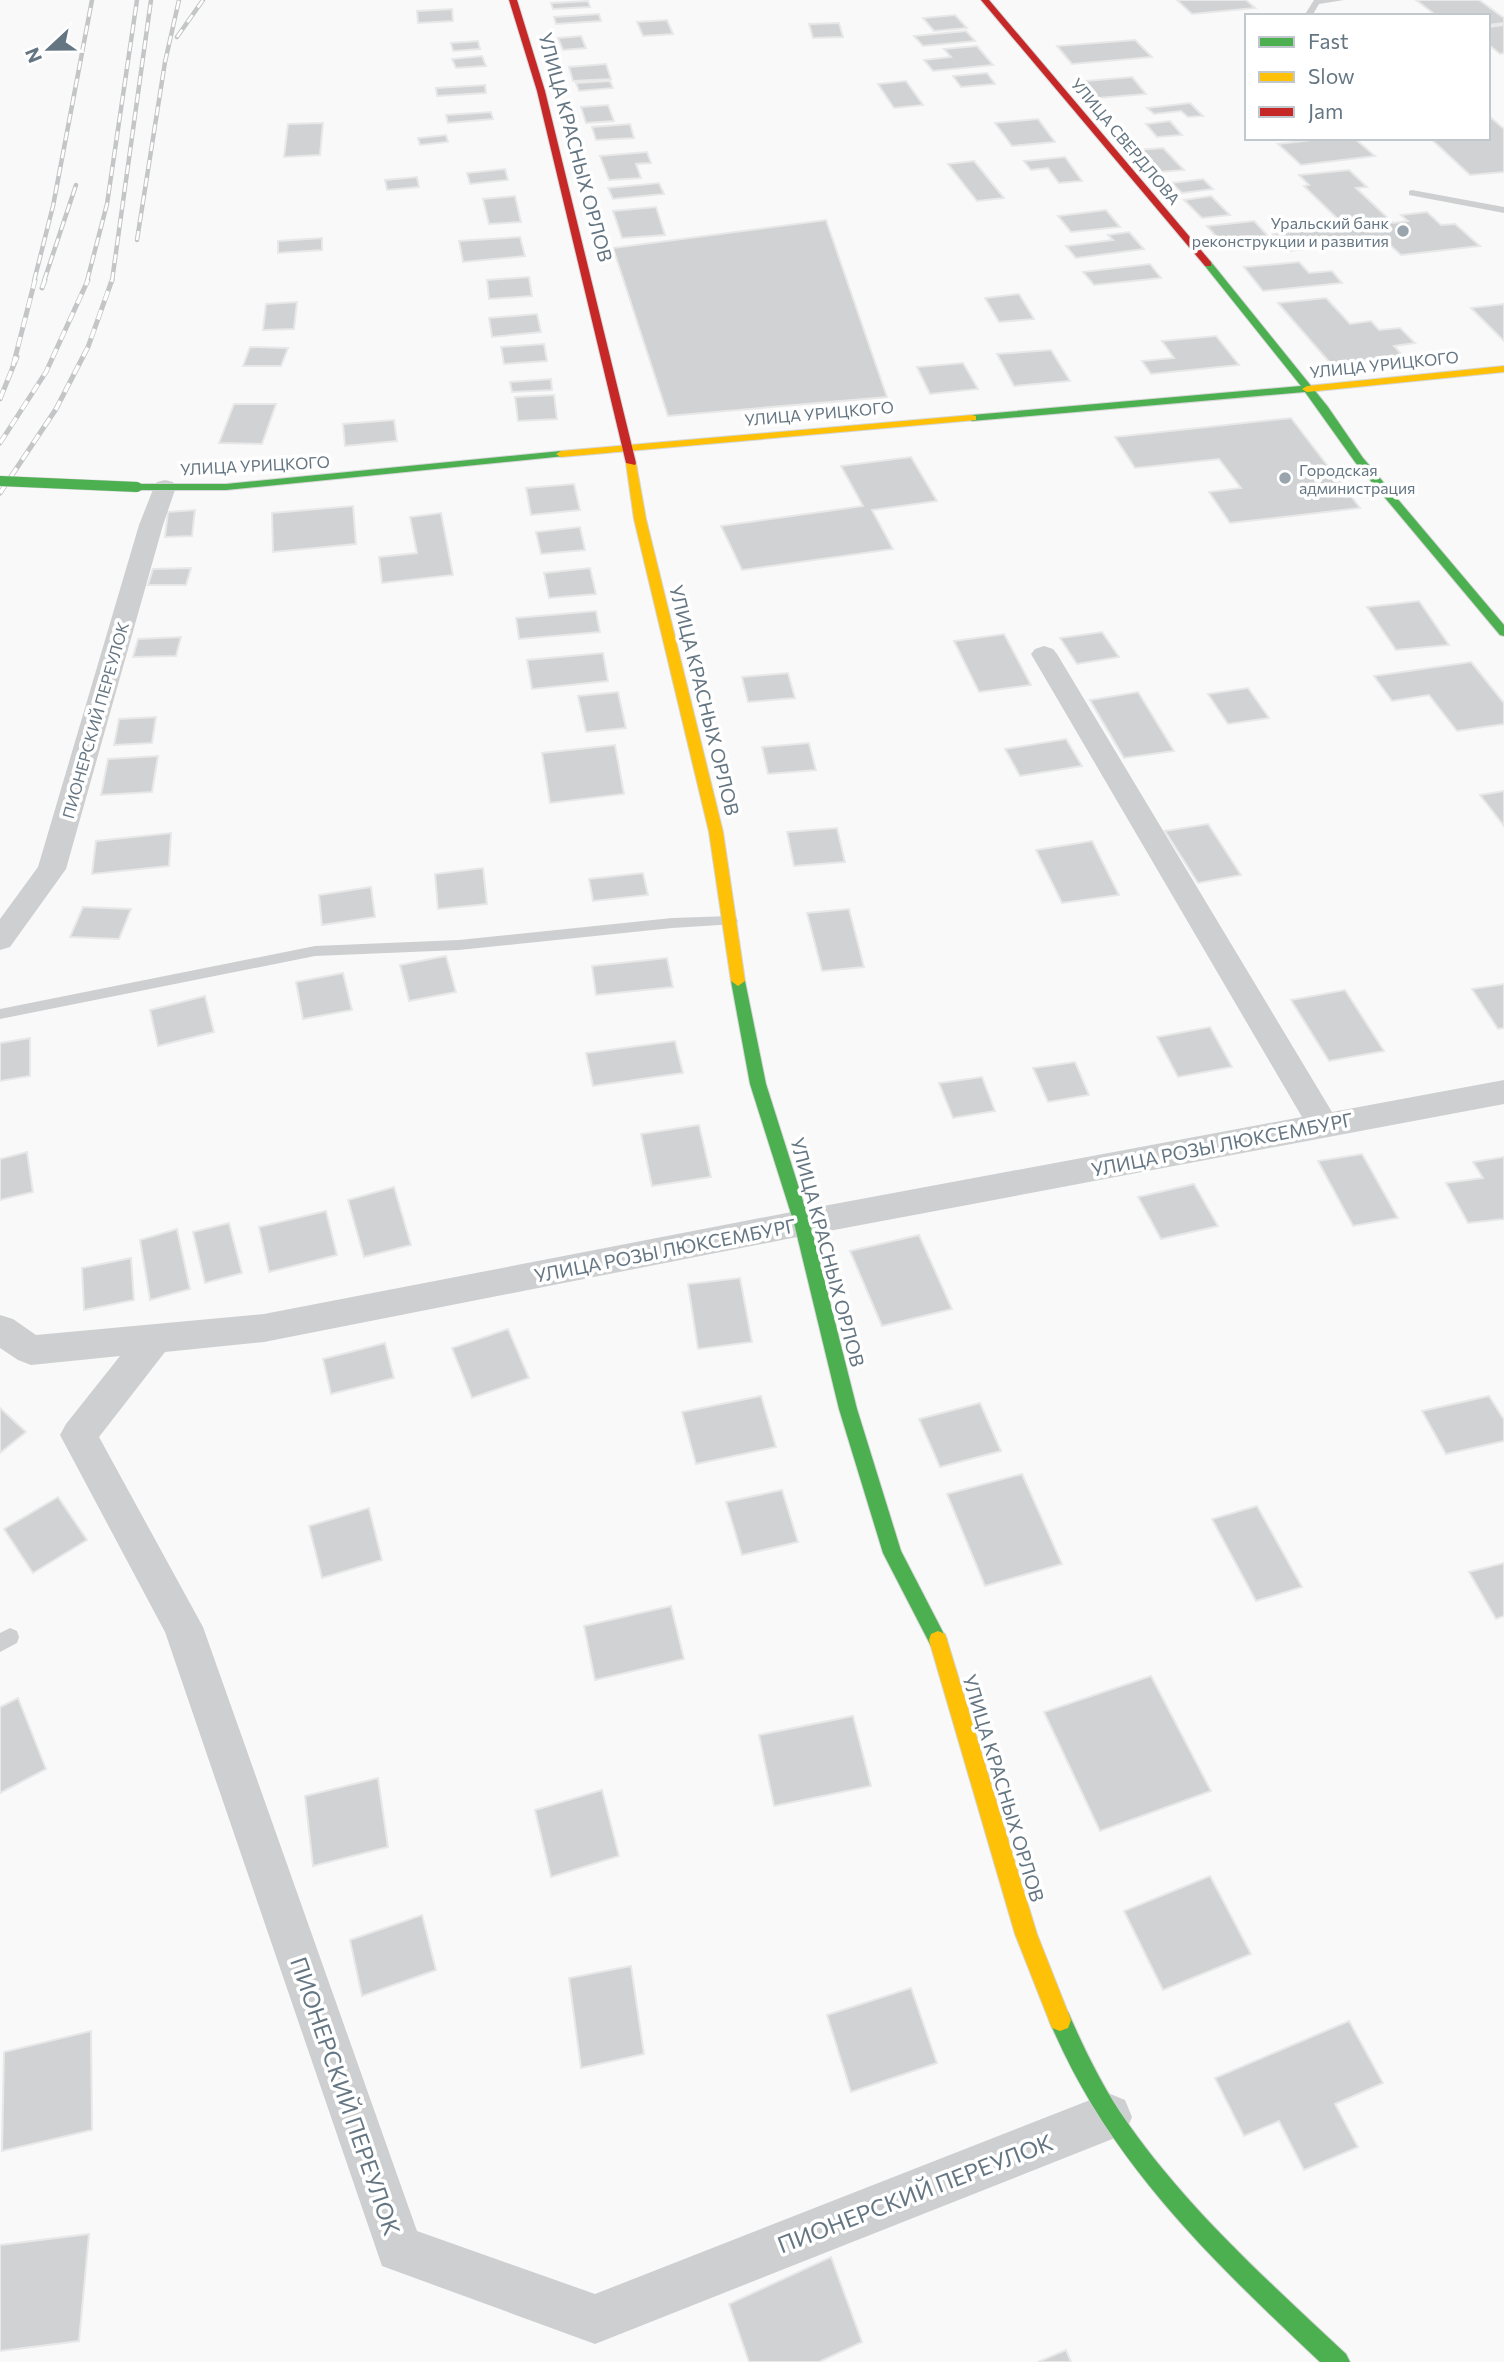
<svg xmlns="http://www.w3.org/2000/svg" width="1504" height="2362" font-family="Commissioner,sans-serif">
  <rect width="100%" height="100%" fill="#f9f9f9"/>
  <!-- building -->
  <g fill="#d0d2d3" stroke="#e8e8e8" stroke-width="2">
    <polygon points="1177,0 1246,0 1255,8 1192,14"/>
    <polygon points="1416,0 1479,0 1504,18 1504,23 1488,25 1488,16 1437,16"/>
    <polygon points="588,1 590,7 553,9 551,3"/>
    <polygon points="452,9 453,21 418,23 417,11"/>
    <polygon points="599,14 601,21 556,24 554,17"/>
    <polygon points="955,15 967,28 934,31 923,18"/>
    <polygon points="667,20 673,34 643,36 637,22"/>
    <polygon points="839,23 843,37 813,38 809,24"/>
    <polygon points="1504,25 1504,53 1500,54 1488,44 1488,27"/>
    <polygon points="966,31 975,41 923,46 914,36"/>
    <polygon points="581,36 586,48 563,50 558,38"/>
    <polygon points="1135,40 1152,57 1072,64 1057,46"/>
    <polygon points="478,41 480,49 453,51 451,43"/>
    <polygon points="977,46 993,65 933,71 924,60 951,57 944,49"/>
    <polygon points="482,56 486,66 456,68 452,59"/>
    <polygon points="606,64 611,79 573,81 569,67"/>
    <polygon points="987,73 995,84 961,87 953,76"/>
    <polygon points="1132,77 1146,94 1098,98 1085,81"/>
    <polygon points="610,81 613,88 579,91 576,83"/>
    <polygon points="906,81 923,105 894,108 878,84"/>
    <polygon points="485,85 486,93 437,96 436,88"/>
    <polygon points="1190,103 1203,116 1188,117 1181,111 1154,114 1147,108"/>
    <polygon points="608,105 614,121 586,123 581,107"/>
    <polygon points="491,112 493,119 448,123 446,115"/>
    <polygon points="1489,116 1504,129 1504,172 1470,175 1430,138 1488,138"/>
    <polygon points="1038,119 1055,142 1012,146 995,123"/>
    <polygon points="1170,121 1182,135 1157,137 1146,124"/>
    <polygon points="323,123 320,155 284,157 288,124"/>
    <polygon points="630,124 634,138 596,140 592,127"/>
    <polygon points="446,135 448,142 420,145 418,138"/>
    <polygon points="1329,138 1354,138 1375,156 1301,165 1278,144"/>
    <polygon points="1163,148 1184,170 1158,172 1138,150"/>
    <polygon points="647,152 651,163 636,164 641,178 609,180 600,156"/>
    <polygon points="1065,157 1082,181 1059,183 1048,168 1031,170 1024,161"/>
    <polygon points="974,161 1004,198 977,201 948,164"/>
    <polygon points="505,169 508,180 470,184 467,173"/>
    <polygon points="1349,170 1367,187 1356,188 1393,223 1408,221 1401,215 1427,212 1441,225 1455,224 1480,246 1401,255 1389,244 1375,246 1370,242 1289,251 1273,234 1345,226 1304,186 1309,185 1299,175"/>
    <polygon points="417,177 419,187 387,190 385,180"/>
    <polygon points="1203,179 1213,189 1182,193 1172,183"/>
    <polygon points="659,183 664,194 613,199 608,188"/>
    <polygon points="515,196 521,222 489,224 483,199"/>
    <polygon points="1211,196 1230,215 1202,218 1184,200"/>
    <polygon points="656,207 665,235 622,238 613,211"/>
    <polygon points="1106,210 1120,227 1071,232 1058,216"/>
    <polygon points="826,220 887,397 668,416 613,248"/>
    <polygon points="1254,221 1268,236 1220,241 1207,226"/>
    <polygon points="1129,232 1144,249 1076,258 1066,246 1113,240 1108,235"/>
    <polygon points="520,237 525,256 463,262 459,241"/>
    <polygon points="322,238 322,250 278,253 278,241"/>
    <polygon points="1299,262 1309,273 1332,271 1342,283 1263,291 1244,267"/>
    <polygon points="1150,264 1161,278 1094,285 1083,272"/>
    <polygon points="529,277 532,296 489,299 487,280"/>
    <polygon points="1019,294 1034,319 999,322 985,298"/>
    <polygon points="1326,298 1350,324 1371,321 1379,330 1400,328 1415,343 1394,346 1403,356 1331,364 1278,303"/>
    <polygon points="297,302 294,329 263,330 266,304"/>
    <polygon points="1504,304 1504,341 1471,308"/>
    <polygon points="537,314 541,332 492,337 489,318"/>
    <polygon points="1216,336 1239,365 1151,374 1142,361 1174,358 1162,341"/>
    <polygon points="544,344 547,361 504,364 501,347"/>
    <polygon points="250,347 288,348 281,366 243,366"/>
    <polygon points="1051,350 1070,381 1014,386 997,354"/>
    <polygon points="963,363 978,389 930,394 917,367"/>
    <polygon points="551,379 552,390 512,392 510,382"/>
    <polygon points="554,395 557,419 518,421 515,397"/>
    <polygon points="234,404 276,404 262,444 219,443"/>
    <polygon points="1291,418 1360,508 1230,523 1209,492 1241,488 1219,459 1135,468 1115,437"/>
    <polygon points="394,420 397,441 345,446 343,424"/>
    <polygon points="911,457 937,501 872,510 893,549 742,570 721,526 863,506 841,466"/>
    <polygon points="574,484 580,510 531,515 526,488"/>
    <polygon points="353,506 356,544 273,552 272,513"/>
    <polygon points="195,510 192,536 165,537 168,512"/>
    <polygon points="441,513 453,575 382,583 379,557 417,553 410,517"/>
    <polygon points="580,527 585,550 541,554 536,532"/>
    <polygon points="191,568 186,585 148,585 153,569"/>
    <polygon points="590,568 596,594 549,598 544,573"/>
    <polygon points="1419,601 1449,645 1396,650 1367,607"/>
    <polygon points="596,611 600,632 519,639 516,618"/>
    <polygon points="1102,632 1119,657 1077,664 1060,638"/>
    <polygon points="1004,634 1031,685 979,692 954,641"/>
    <polygon points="181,637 176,656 133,657 138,639"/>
    <polygon points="603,653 608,681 532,689 527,660"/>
    <polygon points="1471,662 1504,703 1504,724 1457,731 1429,695 1392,701 1374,676"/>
    <polygon points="788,673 795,698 748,702 742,677"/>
    <polygon points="1248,688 1269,718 1228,724 1208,694"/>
    <polygon points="618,692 626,728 586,732 578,696"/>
    <polygon points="1138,692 1174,751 1124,758 1090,700"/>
    <polygon points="156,717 152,743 114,745 119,719"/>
    <polygon points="1066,739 1082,766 1020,776 1005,749"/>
    <polygon points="809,743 816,770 768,774 762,747"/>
    <polygon points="615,745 624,794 550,803 542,753"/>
    <polygon points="158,756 152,792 101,795 108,759"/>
    <polygon points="1504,791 1504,826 1480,795"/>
    <polygon points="1208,824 1241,875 1198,883 1165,831"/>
    <polygon points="837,828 845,862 794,866 787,832"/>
    <polygon points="171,833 169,866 92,874 96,841"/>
    <polygon points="1092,841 1119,895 1062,903 1036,850"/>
    <polygon points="483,868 487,904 438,909 435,874"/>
    <polygon points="643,873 648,895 593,901 589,879"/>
    <polygon points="371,887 375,917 322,925 319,895"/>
    <polygon points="83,907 131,909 119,939 70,937"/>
    <polygon points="849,909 864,967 822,971 807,913"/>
    <polygon points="446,956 456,992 409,1001 400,965"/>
    <polygon points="667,958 673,987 596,995 592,966"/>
    <polygon points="343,973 352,1010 303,1019 296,982"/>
    <polygon points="1504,984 1504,1028 1498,1029 1472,989"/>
    <polygon points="1345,990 1384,1051 1329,1061 1291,1000"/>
    <polygon points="205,996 214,1032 158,1046 150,1010"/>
    <polygon points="1210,1027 1232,1067 1178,1077 1157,1037"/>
    <polygon points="30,1038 30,1076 0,1081 0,1043"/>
    <polygon points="675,1041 683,1073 593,1086 586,1053"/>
    <polygon points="1075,1062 1089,1095 1048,1102 1033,1068"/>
    <polygon points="982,1077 995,1111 953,1118 939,1083"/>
    <polygon points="699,1125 711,1177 652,1186 641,1134"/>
    <polygon points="27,1152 33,1192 0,1200 0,1159"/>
    <polygon points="1362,1154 1398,1218 1353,1226 1318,1161"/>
    <polygon points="1504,1157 1504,1219 1468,1223 1446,1183 1483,1178 1473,1162"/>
    <polygon points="1194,1184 1218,1226 1161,1239 1138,1197"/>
    <polygon points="394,1187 411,1245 364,1257 348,1200"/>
    <polygon points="326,1211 337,1255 269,1272 259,1227"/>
    <polygon points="229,1223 242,1273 205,1283 193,1232"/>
    <polygon points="177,1229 190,1289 150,1300 140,1240"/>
    <polygon points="919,1235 952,1309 882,1326 850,1251"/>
    <polygon points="131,1258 134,1300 84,1310 82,1268"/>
    <polygon points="740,1278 752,1342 698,1349 688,1284"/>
    <polygon points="508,1329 529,1378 472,1398 452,1348"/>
    <polygon points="385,1343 394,1378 331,1394 323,1359"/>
    <polygon points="761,1396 776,1447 696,1464 682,1412"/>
    <polygon points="1489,1396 1504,1420 1504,1441 1446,1454 1422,1411"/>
    <polygon points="980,1403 1001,1451 940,1467 919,1419"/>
    <polygon points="0,1408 26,1432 0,1453"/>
    <polygon points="1022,1474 1062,1564 985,1586 947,1494"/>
    <polygon points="782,1490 798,1542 742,1555 726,1502"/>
    <polygon points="58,1497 87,1540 33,1573 4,1529"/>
    <polygon points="1257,1506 1302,1587 1256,1601 1212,1519"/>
    <polygon points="369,1508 382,1560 322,1578 309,1526"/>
    <polygon points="1504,1563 1504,1616 1496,1619 1469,1572"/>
    <polygon points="671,1606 684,1659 595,1680 584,1626"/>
    <polygon points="1151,1676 1211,1791 1100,1831 1044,1712"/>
    <polygon points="18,1698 46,1769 0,1793 0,1707"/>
    <polygon points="853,1716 871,1786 774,1806 759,1735"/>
    <polygon points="378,1778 388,1847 313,1866 305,1796"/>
    <polygon points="602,1790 619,1856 551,1877 535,1810"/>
    <polygon points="1210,1876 1251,1954 1163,1990 1124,1911"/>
    <polygon points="422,1915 436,1970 362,1996 350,1940"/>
    <polygon points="631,1966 644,2054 581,2068 569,1978"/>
    <polygon points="911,1988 937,2063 851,2092 827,2015"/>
    <polygon points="1349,2021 1383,2083 1335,2104 1358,2147 1304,2170 1279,2121 1244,2136 1215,2078"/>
    <polygon points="91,2031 92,2130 2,2151 4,2052"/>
    <polygon points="89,2234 79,2341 0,2351 0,2245"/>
    <polygon points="831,2257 862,2342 819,2362 749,2362 729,2304"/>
    <polygon points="1066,2350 1071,2362 1038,2362"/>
  </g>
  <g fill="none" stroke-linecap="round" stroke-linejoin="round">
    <defs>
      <g id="fast">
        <polygon points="1205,262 1211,262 1328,407 1363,458 1504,625 1504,636 1500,635 1355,462 1305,392 972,421 967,418 972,415 1301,386 1205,266"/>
        <polygon points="561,451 566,454 565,456 226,490 137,490 132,487 137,484 226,484"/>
        <polygon points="738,976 745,981 766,1084 810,1223 857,1409 901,1551 947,1640 945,1646 938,1649 931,1646 883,1553 839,1409 794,1223 750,1084 731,981"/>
        <path d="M1060 2009 1068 2012C1083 2046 1099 2080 1120 2112 1182 2204 1266 2279 1346 2354L1350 2362H1320C1211 2259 1108 2162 1049 2020L1052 2012Z"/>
      </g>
      <g id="slow">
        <polygon points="1504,366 1504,372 1307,392 1302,389 1307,386"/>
        <polygon points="972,415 976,416 976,420 561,457 556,454 561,451"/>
        <polygon points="631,460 636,463 646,519 723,832 745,981 738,986 731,981 709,832 634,519 626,463"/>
        <polygon points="938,1631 945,1634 947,1640 1037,1934 1071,2020 1068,2028 1060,2031 1052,2028 1015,1934 929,1640 931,1634"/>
      </g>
      <g id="jam">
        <polygon points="509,0 517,0 545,91 636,463 635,465 626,463 537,91"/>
        <polygon points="981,0 989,0 1211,262 1211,266 1205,266"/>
      </g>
    </defs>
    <!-- fast casing -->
    <use href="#fast" stroke="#d5d6d7" stroke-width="2"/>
    <!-- slow casing -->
    <use href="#slow" stroke="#d5d6d7" stroke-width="2"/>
    <!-- jam casing -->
    <use href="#jam" stroke="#d5d6d7" stroke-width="2"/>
    <!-- lane -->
    <g fill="#cecfd0" fill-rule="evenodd">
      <polygon points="1314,0 1344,0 1319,4 1312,16 1304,16"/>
      <polygon points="1412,190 1504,207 1504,213 1409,195 1409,191"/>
      <polygon points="731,916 736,918 738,921 736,924 672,928 459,950 315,956 0,1019 0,1009 315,946 459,940 672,918"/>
      <polygon points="10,1628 17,1631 19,1637 17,1643 0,1652 0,1633"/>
    </g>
    <!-- street -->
    <g fill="#cecfd0" fill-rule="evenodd">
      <polygon points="165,480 173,482 176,487 163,525 66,869 10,947 0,950 0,919 38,867 139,525 154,487 157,482"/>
      <polygon points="1044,646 1053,649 1057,654 1332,1112 1504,1080 1504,1104 802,1236 264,1342 165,1352 99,1437 203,1627 417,2231 595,2294 1108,2093 1125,2100 1132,2117 1125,2134 595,2344 382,2266 165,1632 60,1435 66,1424 120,1356 31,1365 18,1360 0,1348 0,1315 13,1319 36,1335 264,1314 802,1210 1302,1117 1031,654 1035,649"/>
    </g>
    <!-- fast -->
    <use href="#fast" fill="#4caf50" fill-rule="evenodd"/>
    <!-- slow -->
    <use href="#slow" fill="#ffc107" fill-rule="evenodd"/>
    <!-- jam -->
    <use href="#jam" fill="#c62828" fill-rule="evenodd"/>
    <defs>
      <g id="rail-far1">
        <polyline points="177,37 203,0"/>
        <polyline points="137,240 165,62 179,0"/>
        <polyline points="34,281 53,206 92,0"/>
        <polyline points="44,281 76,185"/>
        <polyline points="87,281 107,204 137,0"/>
        <polyline points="112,281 151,0"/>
      </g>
      <g id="rail">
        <polyline points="42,288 45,280"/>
        <polyline points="13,366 35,280"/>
        <polyline points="0,399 17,357"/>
        <polyline points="0,443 46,372 88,280"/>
        <polyline points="0,493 56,409 88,347 112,280"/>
      </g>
    </defs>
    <!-- rail-far1 casing -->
    <use href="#rail-far1" stroke="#c3c5c6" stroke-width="4.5"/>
    <!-- rail casing -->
    <use href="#rail" stroke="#c3c5c6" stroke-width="5"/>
    <!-- rail-far1 -->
    <use href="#rail-far1" stroke="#fff" stroke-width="2.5" stroke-dasharray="9" stroke-linecap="butt"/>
    <!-- rail -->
    <use href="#rail" stroke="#fff" stroke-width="3.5" stroke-dasharray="10" stroke-linecap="butt"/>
    <defs>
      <polyline id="fast-bridge" points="0,481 137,487"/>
    </defs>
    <!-- fast-bridge casing -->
    <use href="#fast-bridge" stroke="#d5d6d7" stroke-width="11" stroke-linecap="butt"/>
    <!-- fast-bridge -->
    <use href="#fast-bridge" stroke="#4caf50" stroke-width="10"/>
  </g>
  <!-- markers -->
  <g fill="#99a4ac" stroke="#fff" stroke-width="2.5">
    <circle cx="1403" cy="231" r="7"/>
    <circle cx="1285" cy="478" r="7"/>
  </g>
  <g text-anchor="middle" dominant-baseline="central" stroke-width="7" stroke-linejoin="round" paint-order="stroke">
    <!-- far-street labels -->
    <g font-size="16" fill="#657683" stroke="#fff">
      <text transform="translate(1126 141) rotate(50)">УЛИЦА СВЕРДЛОВА</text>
      <text transform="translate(1384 364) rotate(-6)">УЛИЦА УРИЦКОГО</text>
      <text transform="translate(819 413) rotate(-5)">УЛИЦА УРИЦКОГО</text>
      <text transform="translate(255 465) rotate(-3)">УЛИЦА УРИЦКОГО</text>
      <text transform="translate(95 720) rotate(-74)">ПИОНЕРСКИЙ ПЕРЕУЛОК</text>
    </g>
    <!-- far-poi labels -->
    <g font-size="16" fill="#657683" stroke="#fff" text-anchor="end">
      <text x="1389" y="222">Уральский банк<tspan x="1389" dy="18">реконструкции и развития</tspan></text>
      <text x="1299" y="469" text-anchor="start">Городская<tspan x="1299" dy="18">администрация</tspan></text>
    </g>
    <!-- street labels -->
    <g font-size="19" fill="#657683" stroke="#fff">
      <text transform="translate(576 147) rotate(75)">УЛИЦА КРАСНЫХ ОРЛОВ</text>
      <text transform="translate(705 700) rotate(76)">УЛИЦА КРАСНЫХ ОРЛОВ</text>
      <text transform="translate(1222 1144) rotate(-11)">УЛИЦА РОЗЫ ЛЮКСЕМБУРГ</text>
      <text transform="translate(665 1250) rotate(-11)">УЛИЦА РОЗЫ ЛЮКСЕМБУРГ</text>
      <text transform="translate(828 1252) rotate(75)">УЛИЦА КРАСНЫХ ОРЛОВ</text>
      <text transform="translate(1004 1788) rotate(73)">УЛИЦА КРАСНЫХ ОРЛОВ</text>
    </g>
    <!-- near-street labels -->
    <g font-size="23" fill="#657683" stroke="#fff">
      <text transform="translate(346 2096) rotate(71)">ПИОНЕРСКИЙ ПЕРЕУЛОК</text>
      <text transform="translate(915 2193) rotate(-21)">ПИОНЕРСКИЙ ПЕРЕУЛОК</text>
    </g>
  </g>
  <!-- legend -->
  <rect x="1245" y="14" width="245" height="126" fill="#ffffff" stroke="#c1c8cd" stroke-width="2"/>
  <rect x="1259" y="37" width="35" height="10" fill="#4caf50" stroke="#c1c8cd" stroke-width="2"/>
  <text x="1308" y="49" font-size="21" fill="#657683">Fast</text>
  <rect x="1259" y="72" width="35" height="10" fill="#ffc107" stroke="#c1c8cd" stroke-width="2"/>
  <text x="1308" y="84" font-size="21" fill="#657683">Slow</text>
  <rect x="1259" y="107" width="35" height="10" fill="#c62828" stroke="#c1c8cd" stroke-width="2"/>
  <text x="1308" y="119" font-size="21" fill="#657683">Jam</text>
  <!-- north arrow -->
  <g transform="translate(49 49) rotate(248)" stroke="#ffffff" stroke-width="5" paint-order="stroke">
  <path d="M0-5L12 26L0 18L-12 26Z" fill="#657683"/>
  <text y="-10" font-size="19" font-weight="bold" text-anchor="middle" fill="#657683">N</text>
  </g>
</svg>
